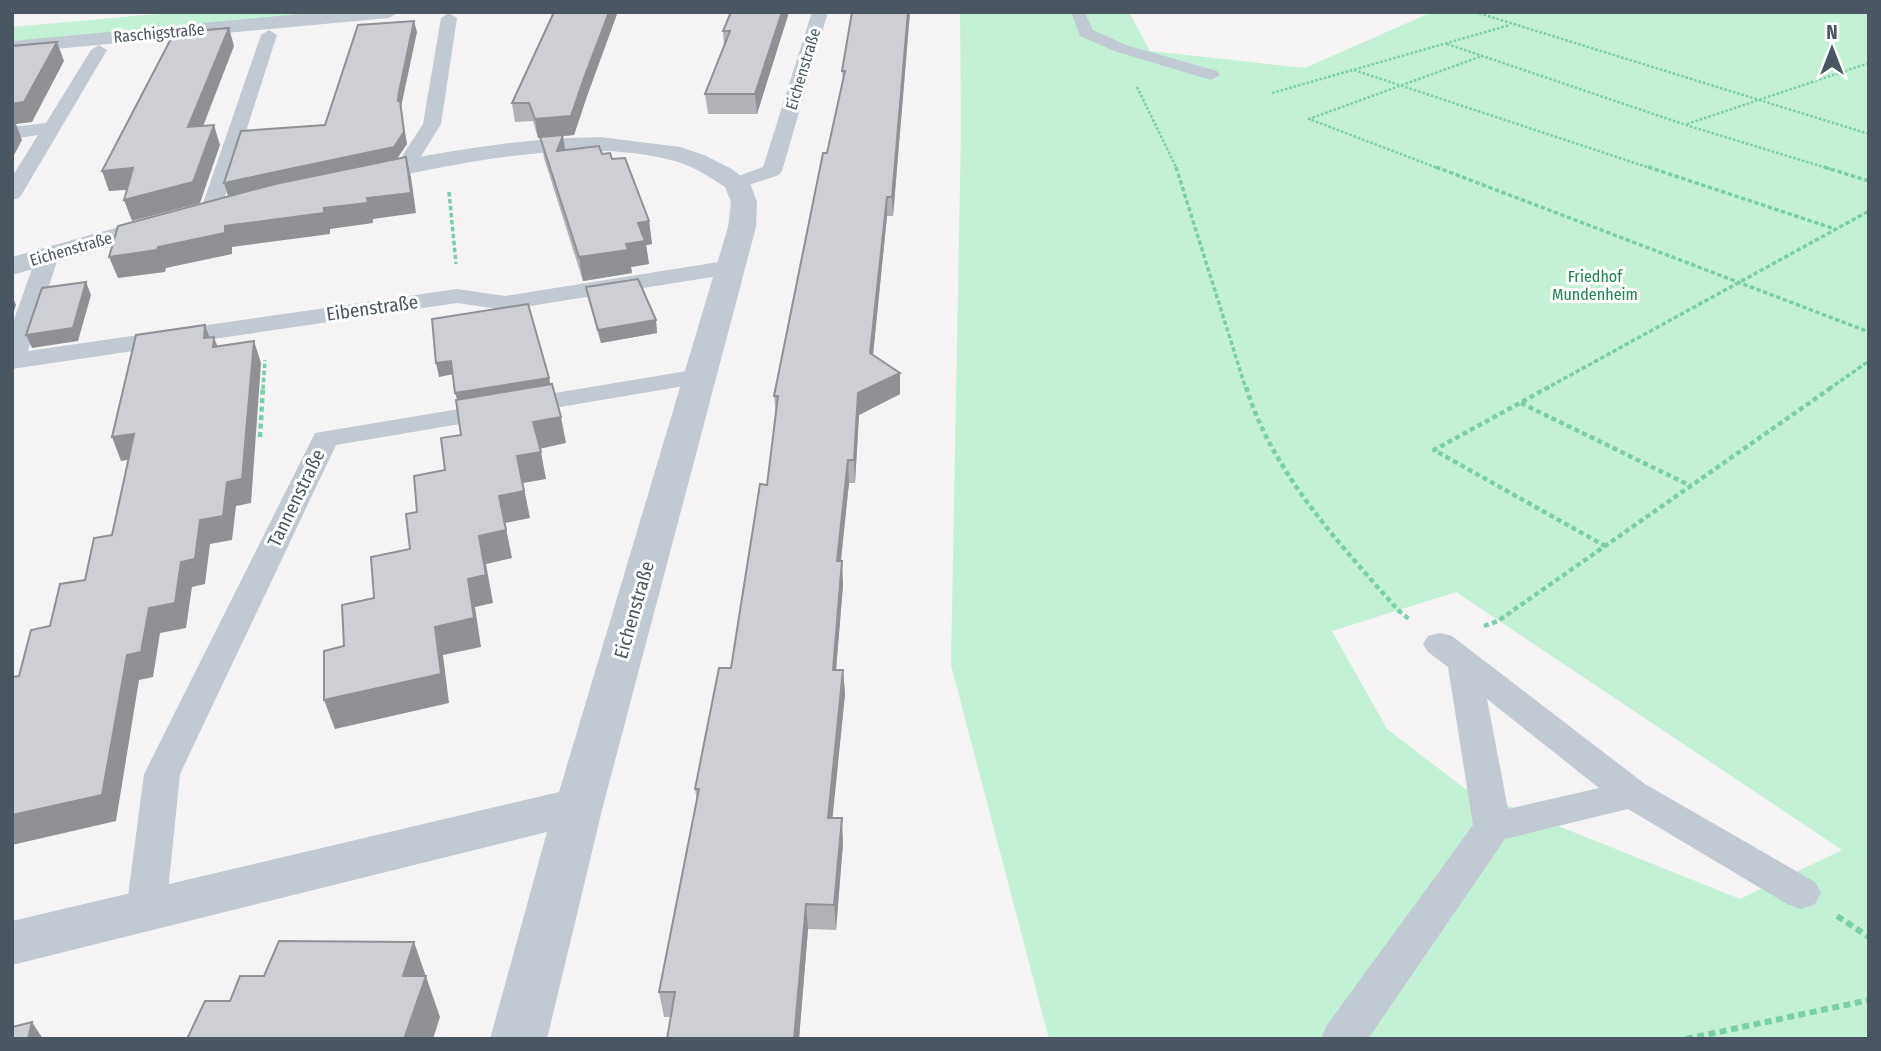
<svg xmlns="http://www.w3.org/2000/svg" width="1881" height="1051" font-family="'Fira Sans Condensed',sans-serif">
  <rect width="100%" height="100%" fill="#f5f3f3"/>
  <!-- green -->
  <g fill="#c3f1d5" fill-rule="evenodd">
    <polygon points="179,12 389,12 12,47 12,27"/>
    <path d="M960 12H1129L1150 51 1305 68 1432 12H1869V1039H1049L951 665 961 129ZM1456 592 1842 850 1740 899 1464 788 1387 729 1332 631Z"/>
  </g>
  <g fill="none" stroke-linecap="round" stroke-linejoin="round">
    <!-- path-far3 -->
    <g stroke="#7ad0a6" stroke-width="2.5" stroke-dasharray="2.5 2" stroke-linecap="butt">
      <polyline points="1475,12 1869,134"/>
      <polyline points="1447,44 1686,125 1830,169"/>
      <polyline points="1354,70 1653,169"/>
      <polyline points="1137,87 1177,169"/>
      <polyline points="1272,93 1510,25"/>
      <polyline points="1687,124 1869,63"/>
      <polyline points="1440,169 1309,119 1482,56"/>
    </g>
    <!-- path-far2 -->
    <g stroke="#7ad0a6" stroke-width="3.5" stroke-dasharray="4.5 2.5" stroke-linecap="butt">
      <polyline points="1176,167 1246,389"/>
      <polyline points="1436,167 1869,332"/>
      <polyline points="1648,167 1835,229"/>
      <polyline points="1824,167 1869,181"/>
      <polyline points="449,192 456,264"/>
      <polyline points="263,389 265,360"/>
      <polyline points="1545,389 1869,211"/>
      <polyline points="1829,389 1869,361"/>
    </g>
    <!-- path-far1 -->
    <g stroke="#7ad0a6" stroke-width="4.5" stroke-dasharray="5 3.5" stroke-linecap="butt">
      <path d="M1246 387C1273 474 1339 543 1398 610L1410 620"/>
      <polyline points="1549,387 1434,450 1605,546"/>
      <polyline points="1521,403 1691,486"/>
      <polyline points="260,437 263,387"/>
      <polyline points="1484,626 1498,621 1832,387"/>
    </g>
    <!-- path -->
    <g stroke="#7ad0a6" stroke-width="6" stroke-dasharray="7 4.5" stroke-linecap="butt">
      <polyline points="1837,916 1869,937"/>
      <polyline points="1686,1039 1869,1000"/>
    </g>
    <!-- service -->
    <g fill="#c1cad2" fill-rule="evenodd">
      <polygon points="812,12 828,12 782,171 779,175 737,189 730,187 727,183 730,179 763,167"/>
      <polygon points="1071,12 1088,12 1086,15 1093,30 1126,45 1217,71 1220,75 1211,80 1114,51 1080,36"/>
      <polygon points="449,13 457,18 441,124 412,171 398,171 395,167 423,124 441,18"/>
      <polygon points="269,30 277,35 221,209 218,213 204,213 201,209 261,35"/>
      <polygon points="99,45 107,50 22,194 19,198 12,200 12,177 38,135 12,139 12,127 46,123 91,50"/>
      <polygon points="48,248 56,250 59,255 28,351 457,289 505,296 731,260 739,262 742,267 739,272 731,274 505,310 457,303 12,369 12,325 37,255 40,250"/>
      <polygon points="699,369 708,372 712,377 708,382 336,445 180,774 166,911 160,923 146,928 132,923 126,911 144,774 315,433"/>
      <path d="M1440 633 1452 636 1645 784 1815 882 1821 893 1815 904 1801 909 1787 904 1628 809 1505 839 1368 1039H1321L1327 1025 1473 825 1448 667 1428 652 1423 644 1428 636ZM1487 699 1599 788 1508 809Z"/>
    </g>
    <!-- minor -->
    <g fill="#c1cad2" fill-rule="evenodd">
      <path d="M600 137 680 147 704 155 732 169 750 183 757 202 756 227 603 806 547 1039H490L547 832 12 965V921L559 792 728 227 731 202 725 187C711 178 695 167 678 162 582 134 452 165 356 185L347 183 343 177 347 171 356 169C437 153 517 138 600 137Z"/>
      <polygon points="165,214 175,216 179,222 175,228 12,275 12,257"/>
    </g>
    <!-- tertiary -->
    <polygon fill="#c1cad2" fill-rule="evenodd" points="321,12 399,12 389,18 12,53 12,41"/>
  </g>
  <!-- wall -->
  <g fill="#b0b2b7">
    <polygon points="731,12 789,12 757,114 708,114 705,94 724,45 723,31"/>
    <polygon points="852,12 910,12 893,216 887,216 873,355 900,394 859,415 855,483 849,483 841,561 843,585 836,670 843,670 845,694 832,818 843,843 836,930 808,929 799,1039 667,1039 671,1017 664,1017 659,992 697,801 695,789 731,668 767,485 776,416 774,396 843,80 842,71"/>
    <polygon points="617,14 587,96 574,135 563,136 565,150 602,154 612,159 649,221 652,244 646,245 649,264 631,267 632,273 583,281 544,158 541,138 538,138 533,121 515,122 512,103"/>
    <polygon points="586,287 656,320 657,333 601,343 588,299"/>
  </g>
  <!-- shaded-wall -->
  <g fill="#909195">
    <polygon points="609,12 617,12 617,14 587,96 574,135 563,136 566,156 557,151 562,136 538,138 535,119 584,78"/>
    <polygon points="782,12 789,12 757,114 755,94"/>
    <polygon points="908,12 910,12 893,216 892,197"/>
    <polygon points="414,21 417,32 401,107 407,144 397,159 228,196 224,183 398,101 399,92"/>
    <polygon points="229,28 234,46 195,147 188,127"/>
    <polygon points="57,42 64,61 32,122 16,124 22,140 12,159 12,104"/>
    <polygon points="214,125 220,145 200,203 132,221 124,200"/>
    <polygon points="406,157 411,177 416,213 373,219 373,223 330,229 330,234 232,247 232,254 166,268 165,272 118,278 109,257 158,247 225,226 324,208 367,198"/>
    <polygon points="133,168 140,189 109,191 102,171"/>
    <polygon points="887,197 887,216 871,374 870,353"/>
    <polygon points="649,221 652,244 646,245 649,264 631,267 632,273 583,281 579,257 626,244 638,223"/>
    <polygon points="86,282 91,295 78,341 32,348 26,335"/>
    <polygon points="12,295 16,305 12,317"/>
    <polygon points="656,320 657,333 601,343 598,330"/>
    <polygon points="205,325 213,347 204,338"/>
    <polygon points="214,337 222,359 213,347"/>
    <polygon points="254,341 261,363 251,503 236,506 232,540 210,544 205,584 192,587 186,628 160,633 153,677 139,680 116,821 12,845 12,815 127,655 149,608 181,562 200,520 227,482"/>
    <polygon points="451,361 454,374 439,377 436,363"/>
    <polygon points="900,373 900,394 859,415 855,483 854,460 858,393"/>
    <polygon points="549,378 552,391 459,406 455,393"/>
    <polygon points="561,417 566,443 539,449 533,422"/>
    <polygon points="134,434 144,457 121,461 112,437"/>
    <polygon points="541,452 546,479 523,483 530,518 505,523 512,558 486,564 493,603 475,607 481,647 443,655 449,703 335,729 324,700 435,627 468,579 479,536 517,456"/>
    <polygon points="848,460 849,483 838,585 837,561"/>
    <polygon points="842,561 843,585 834,694 833,670"/>
    <polygon points="843,670 845,694 830,843 828,818"/>
    <polygon points="842,818 843,843 836,930 834,905"/>
    <polygon points="806,904 808,929 799,1039 794,1039"/>
    <polygon points="414,942 440,1017 433,1039 404,1039 403,976"/>
    <polygon points="32,1022 43,1039 28,1039"/>
  </g>
  <!-- building -->
  <g fill="#cdcfd5" stroke="#909195" stroke-width="2">
    <polygon points="554,12 609,12 584,78 571,116 535,119 529,103 512,103"/>
    <polygon points="731,12 782,12 755,94 705,94 730,31 723,31"/>
    <polygon points="852,12 908,12 892,197 887,197 870,353 900,373 858,393 854,460 848,460 837,561 842,561 833,670 843,670 828,818 842,818 834,905 806,904 794,1039 667,1039 675,992 659,992 699,789 695,789 719,668 731,668 760,484 767,485 778,396 774,396 823,153 827,153 845,71 842,71"/>
    <polygon points="414,21 399,92 398,101 400,101 404,132 394,147 224,183 241,131 325,125 358,25"/>
    <polygon points="229,28 188,127 214,125 193,182 124,200 133,168 102,171 174,33"/>
    <polygon points="57,42 24,102 12,104 12,46"/>
    <polygon points="563,135 557,151 599,146 602,154 610,153 612,159 625,158 649,221 638,223 645,241 626,244 628,250 579,257 540,137"/>
    <polygon points="406,157 411,193 367,198 368,203 324,208 324,213 225,226 225,233 158,247 157,250 109,257 118,226 275,184"/>
    <polygon points="638,279 656,320 598,330 586,287"/>
    <polygon points="86,282 73,328 26,335 42,288"/>
    <polygon points="528,304 549,378 455,393 451,361 436,363 432,319"/>
    <polygon points="205,325 204,338 214,337 213,347 254,341 242,479 227,482 223,516 200,520 195,559 181,562 175,603 149,608 141,652 127,655 102,795 12,815 12,677 19,676 31,630 50,626 60,584 85,580 94,538 112,535 134,434 112,437 136,335"/>
    <polygon points="552,384 561,417 533,422 541,452 517,456 524,491 499,496 506,530 479,536 486,575 468,579 474,618 435,627 441,674 324,700 324,651 344,646 342,605 374,598 371,557 410,549 406,514 417,512 414,476 445,470 441,438 461,435 456,400"/>
    <polygon points="279,941 414,942 403,976 426,976 404,1039 187,1039 205,1001 230,1001 240,976 264,976"/>
    <polygon points="32,1022 28,1039 12,1039 12,1027"/>
  </g>
  <g text-anchor="middle" dominant-baseline="central" stroke-width="6" stroke-linejoin="round" paint-order="stroke">
    <!-- far-street labels -->
    <g font-size="16" fill="#4a5661" stroke="#fff">
      <text transform="translate(159 33) rotate(-5)">Raschigstraße</text>
      <text transform="translate(803 69) rotate(-73)">Eichenstraße</text>
      <text transform="translate(71 249) rotate(-16)">Eichenstraße</text>
    </g>
    <!-- far-park labels -->
    <g font-size="16" fill="#17864f" stroke="#fff">
      <text x="1595" y="276">Friedhof<tspan x="1595" dy="18">Mundenheim</tspan></text>
    </g>
    <!-- street labels -->
    <g font-size="19" fill="#4a5661" stroke="#fff">
      <text transform="translate(372 308) rotate(-8)">Eibenstraße</text>
      <text transform="translate(296 498) rotate(-64)">Tannenstraße</text>
      <text transform="translate(634 610) rotate(-74)">Eichenstraße</text>
    </g>
  </g>
  <!-- border -->
  <rect width="1881" height="1051" fill="none" stroke="#4a5661" stroke-width="28"/>
  <!-- north arrow -->
  <g transform="translate(1832 49)" stroke="#ffffff" stroke-width="5" paint-order="stroke">
  <path d="M0-5L12 26L0 18L-12 26Z" fill="#4a5661"/>
  <text y="-10" font-size="19" font-weight="bold" text-anchor="middle" fill="#4a5661">N</text>
  </g>
</svg>
